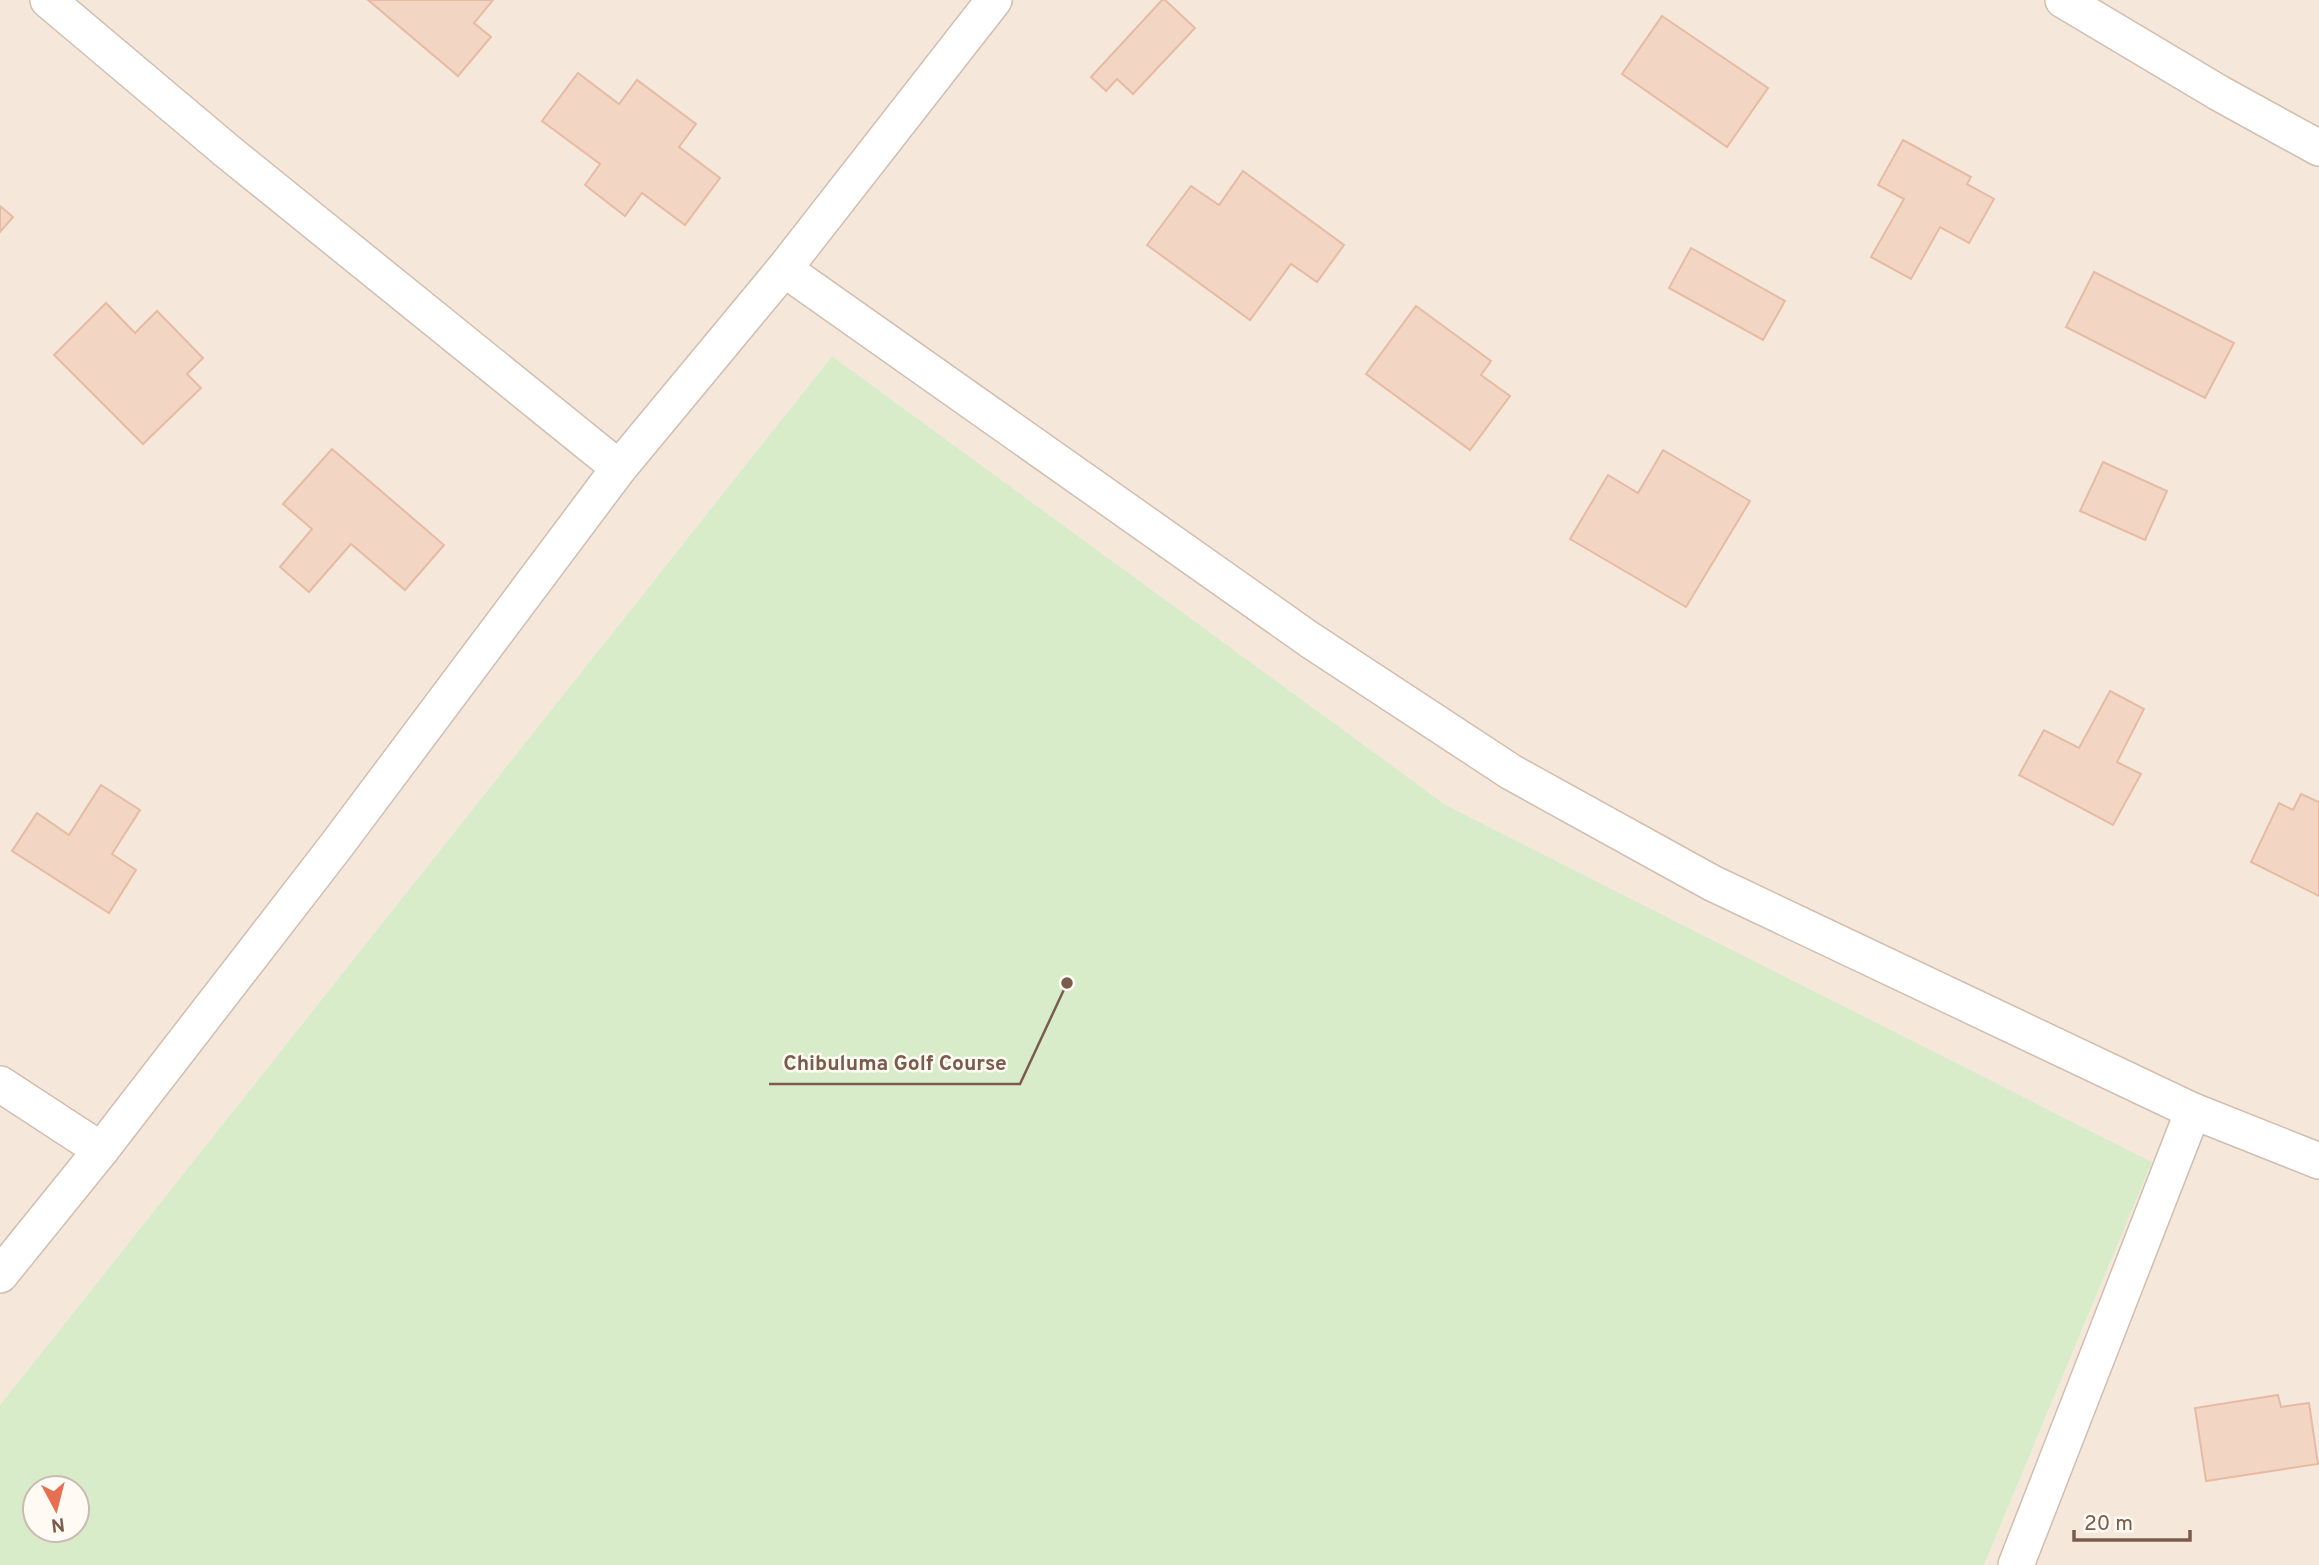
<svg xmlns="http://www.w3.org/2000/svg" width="2319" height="1565" font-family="Overpass,sans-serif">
  <rect width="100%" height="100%" fill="#fdf6ec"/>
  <!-- residential -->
  <polygon fill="#f5e8da" points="0,0 2319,0 2319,1565 1984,1565 2152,1162 1446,805 832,356 0,1405"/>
  <!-- green -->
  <path fill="#d8ecc9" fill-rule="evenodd" d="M832 356 1446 805 2152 1162 1984 1565H0V1405ZM35 1488H77V1530H35Z"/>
  <!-- building -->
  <g fill="#f3d5c3" stroke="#e6bba3" stroke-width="2">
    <polygon points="368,0 493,0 474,23 491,37 458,76"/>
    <polygon points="1162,0 1165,0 1195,28 1133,94 1117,79 1106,91 1091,77"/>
    <polygon points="1662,16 1768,88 1727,147 1622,74"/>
    <polygon points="578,73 619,104 637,80 696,124 679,147 720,178 685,225 642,193 625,216 585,185 600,164 542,121"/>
    <polygon points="1903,140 1971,177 1967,184 1994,199 1969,243 1940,227 1911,279 1871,257 1904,199 1878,185"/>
    <polygon points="1243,171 1344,245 1317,282 1291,264 1250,320 1147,245 1191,186 1219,205"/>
    <polygon points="0,206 13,217 0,232"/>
    <polygon points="1691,248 1785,301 1763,340 1669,288"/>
    <polygon points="2094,272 2234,343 2205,398 2066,327"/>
    <polygon points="106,303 135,333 157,311 203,358 187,374 201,388 143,444 54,355"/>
    <polygon points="1416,306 1491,361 1481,375 1510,396 1470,450 1366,374"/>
    <polygon points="332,449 444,545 405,590 351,544 309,592 280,567 312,529 283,504"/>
    <polygon points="1663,450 1750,501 1686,607 1570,539 1608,475 1638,493"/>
    <polygon points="2103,462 2167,491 2145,540 2080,511"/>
    <polygon points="2110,691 2144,709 2117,762 2141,774 2113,825 2019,775 2044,730 2079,748"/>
    <polygon points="101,785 140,810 112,854 136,870 109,913 12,851 37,813 69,835"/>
    <polygon points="2301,794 2319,802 2319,896 2251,862 2279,803 2293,810"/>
    <polygon points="2278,1395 2281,1407 2309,1403 2318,1464 2206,1481 2195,1408"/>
  </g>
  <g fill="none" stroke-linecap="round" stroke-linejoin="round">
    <defs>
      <g id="street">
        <polyline points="48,0 227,151 619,468"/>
        <polyline points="2063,0 2219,93 2319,148"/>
        <polyline points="784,269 1310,640 1511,772 1712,883 2193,1111 2319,1161"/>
        <polyline points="0,1084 101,1150"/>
        <polyline points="0,1275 101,1150 336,846 619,468 784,269 994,0"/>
        <polyline points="2016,1565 2193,1111"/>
      </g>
    </defs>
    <!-- street casing -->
    <use href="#street" stroke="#d1beb0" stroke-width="38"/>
    <!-- street -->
    <use href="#street" stroke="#fff" stroke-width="35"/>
  </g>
  <!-- callouts -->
  <path fill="none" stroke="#7a5c4d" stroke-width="2.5" d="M1067 983L1020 1084H769"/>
  <circle fill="#7a5c4d" stroke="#fffaf3" stroke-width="2.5" cx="1067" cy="983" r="7"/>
  <g font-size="21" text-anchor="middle" font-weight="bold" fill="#7a5c4d" stroke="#fffaf3" stroke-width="5" stroke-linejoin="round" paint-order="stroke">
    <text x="895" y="1070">Chibuluma Golf Course</text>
  </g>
  <!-- north arrow -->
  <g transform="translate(56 1509) rotate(173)"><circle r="33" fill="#fffaf3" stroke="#cabbb1" stroke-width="2"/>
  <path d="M0-5L12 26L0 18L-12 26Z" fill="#e76f51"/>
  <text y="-10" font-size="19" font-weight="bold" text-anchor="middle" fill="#7a5c4d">N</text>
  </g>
  <!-- scale -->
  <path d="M2074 1530v10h116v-10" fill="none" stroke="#7a5c4d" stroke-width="3.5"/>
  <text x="2084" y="1530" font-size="21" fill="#7a5c4d" stroke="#fffaf3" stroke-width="5" paint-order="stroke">20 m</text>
</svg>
